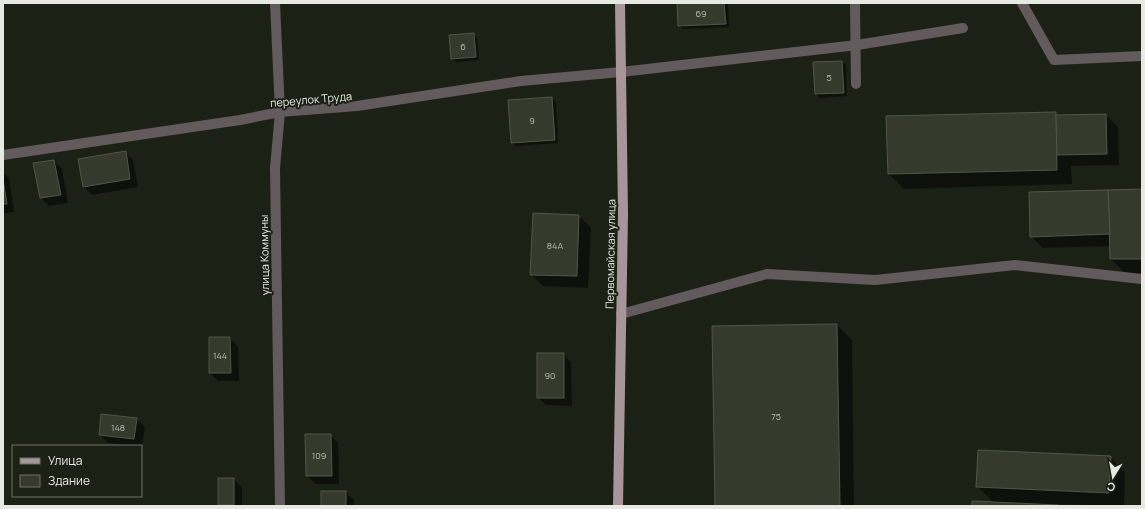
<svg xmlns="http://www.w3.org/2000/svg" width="1145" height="509" font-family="Manrope,sans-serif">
  <rect width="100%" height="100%" fill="#1c2115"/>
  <!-- shadow -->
  <g fill="#0007">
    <polygon points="678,3 728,3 729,27 683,29 679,25"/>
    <polygon points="473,34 477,38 479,60 456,62 452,59"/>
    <polygon points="842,62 846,65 847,96 820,98 816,94"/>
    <polygon points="552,98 556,102 558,143 516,146 512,142"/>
    <polygon points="1055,113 1059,116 1106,115 1118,127 1119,165 1071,166 1072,184 904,189 889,174"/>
    <polygon points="125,152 133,160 138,187 92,195 84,187"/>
    <polygon points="54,161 62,169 68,203 49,206 41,198 34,164"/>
    <polygon points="3,172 9,178 14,212 3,213"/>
    <polygon points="1142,190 1142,274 1126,274 1111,259 1111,246 1043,248 1031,236"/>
    <polygon points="579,216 591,228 588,288 543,286 531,274"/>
    <polygon points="837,325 852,340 854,506 716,506"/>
    <polygon points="230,338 238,347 239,381 218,381 210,373"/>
    <polygon points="563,354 571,362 572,406 546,405 538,397"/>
    <polygon points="136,419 145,427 142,447 108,443 100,435"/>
    <polygon points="330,435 338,443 339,484 316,484 307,476"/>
    <polygon points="1110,457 1125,472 1124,506 1056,504 1058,506 973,506 994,503 977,486"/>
    <polygon points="233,479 242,487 242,506 221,506 219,504"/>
    <polygon points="346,492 354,500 354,506 322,506"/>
  </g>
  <!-- building -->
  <g fill="#353a2d" stroke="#505648">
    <polygon points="677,3 724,3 726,24 678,26"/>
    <polygon points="474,33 476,57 451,59 449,35"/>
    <polygon points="842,61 844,93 815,94 813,62"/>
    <polygon points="552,97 555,140 511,143 508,100"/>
    <polygon points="1056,112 1057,170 888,174 886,116"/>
    <polygon points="1106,114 1107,154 1057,155 1056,115"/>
    <polygon points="126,151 130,179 83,187 78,159"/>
    <polygon points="54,160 61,195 40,198 33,163"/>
    <polygon points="3,179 7,204 3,204"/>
    <polygon points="1142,189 1142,259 1110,259 1108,190"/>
    <polygon points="1108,190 1110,234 1030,237 1029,192"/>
    <polygon points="533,213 579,215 577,276 530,275"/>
    <polygon points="837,324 840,506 715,506 712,326"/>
    <polygon points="209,337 230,337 231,373 209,373"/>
    <rect x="537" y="353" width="27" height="45"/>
    <polygon points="101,414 137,418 134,439 99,435"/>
    <polygon points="305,434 331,434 332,476 306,476"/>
    <polygon points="978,450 1111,456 1109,493 976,487"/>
    <rect x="218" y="478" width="16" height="27"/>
    <rect x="321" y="491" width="25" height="15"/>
    <polygon points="972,501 1058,505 1058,506 972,506"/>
  </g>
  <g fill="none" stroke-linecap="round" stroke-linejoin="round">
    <!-- minor -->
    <g stroke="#625a5c" stroke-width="10">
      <polyline points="275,3 280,112 275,168 280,506"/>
      <polyline points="855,3 856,84"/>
      <polyline points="1022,3 1054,60 1142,56"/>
      <polyline points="3,155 240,120 280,112 357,106 521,81 621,72 857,45 963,28"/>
      <polyline points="621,314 767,274 875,280 1015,265 1142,279"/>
    </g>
    <!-- major -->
    <polyline stroke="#a6969a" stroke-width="10" points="618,506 623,214 620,3"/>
  </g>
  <g text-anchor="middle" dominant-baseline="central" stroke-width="4" stroke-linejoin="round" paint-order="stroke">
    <!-- number labels -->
    <g font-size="9" fill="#b9bdb4">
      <text x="701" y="13">69</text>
      <text x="463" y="46">6</text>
      <text x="829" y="77">5</text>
      <text x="532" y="120">9</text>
      <text x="555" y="245">84А</text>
      <text x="220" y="355">144</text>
      <text x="550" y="375">90</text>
      <text x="776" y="416">75</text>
      <text x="118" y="427">148</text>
      <text x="319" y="455">109</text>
    </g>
    <!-- street labels -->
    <g font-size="11" fill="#e5e9e1" stroke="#1c2115">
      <text transform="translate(311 99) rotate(-5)">переулок Труда</text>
      <text transform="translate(610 254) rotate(-89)">Первомайская улица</text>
      <text transform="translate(264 255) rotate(-91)">улица Коммуны</text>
    </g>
  </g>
  <!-- border -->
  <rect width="1145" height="509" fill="none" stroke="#e5e9e1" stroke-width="8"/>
  <!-- legend -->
  <rect x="12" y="445" width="130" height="52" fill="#1c2115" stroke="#6c7167"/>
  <rect x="20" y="458" width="20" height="6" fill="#a6969a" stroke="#6c7167"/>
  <text x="48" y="465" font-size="12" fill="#e5e9e1">Улица</text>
  <rect x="20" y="475" width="20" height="12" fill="#353a2d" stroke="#6c7167"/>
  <text x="48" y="485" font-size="12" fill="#e5e9e1">Здание</text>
  <!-- north arrow -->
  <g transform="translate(1113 477) rotate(191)" stroke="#1c2115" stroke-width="3" paint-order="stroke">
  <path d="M0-3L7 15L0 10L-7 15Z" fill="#e5e9e1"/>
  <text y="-6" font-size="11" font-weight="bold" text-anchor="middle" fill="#e5e9e1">С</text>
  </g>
</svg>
